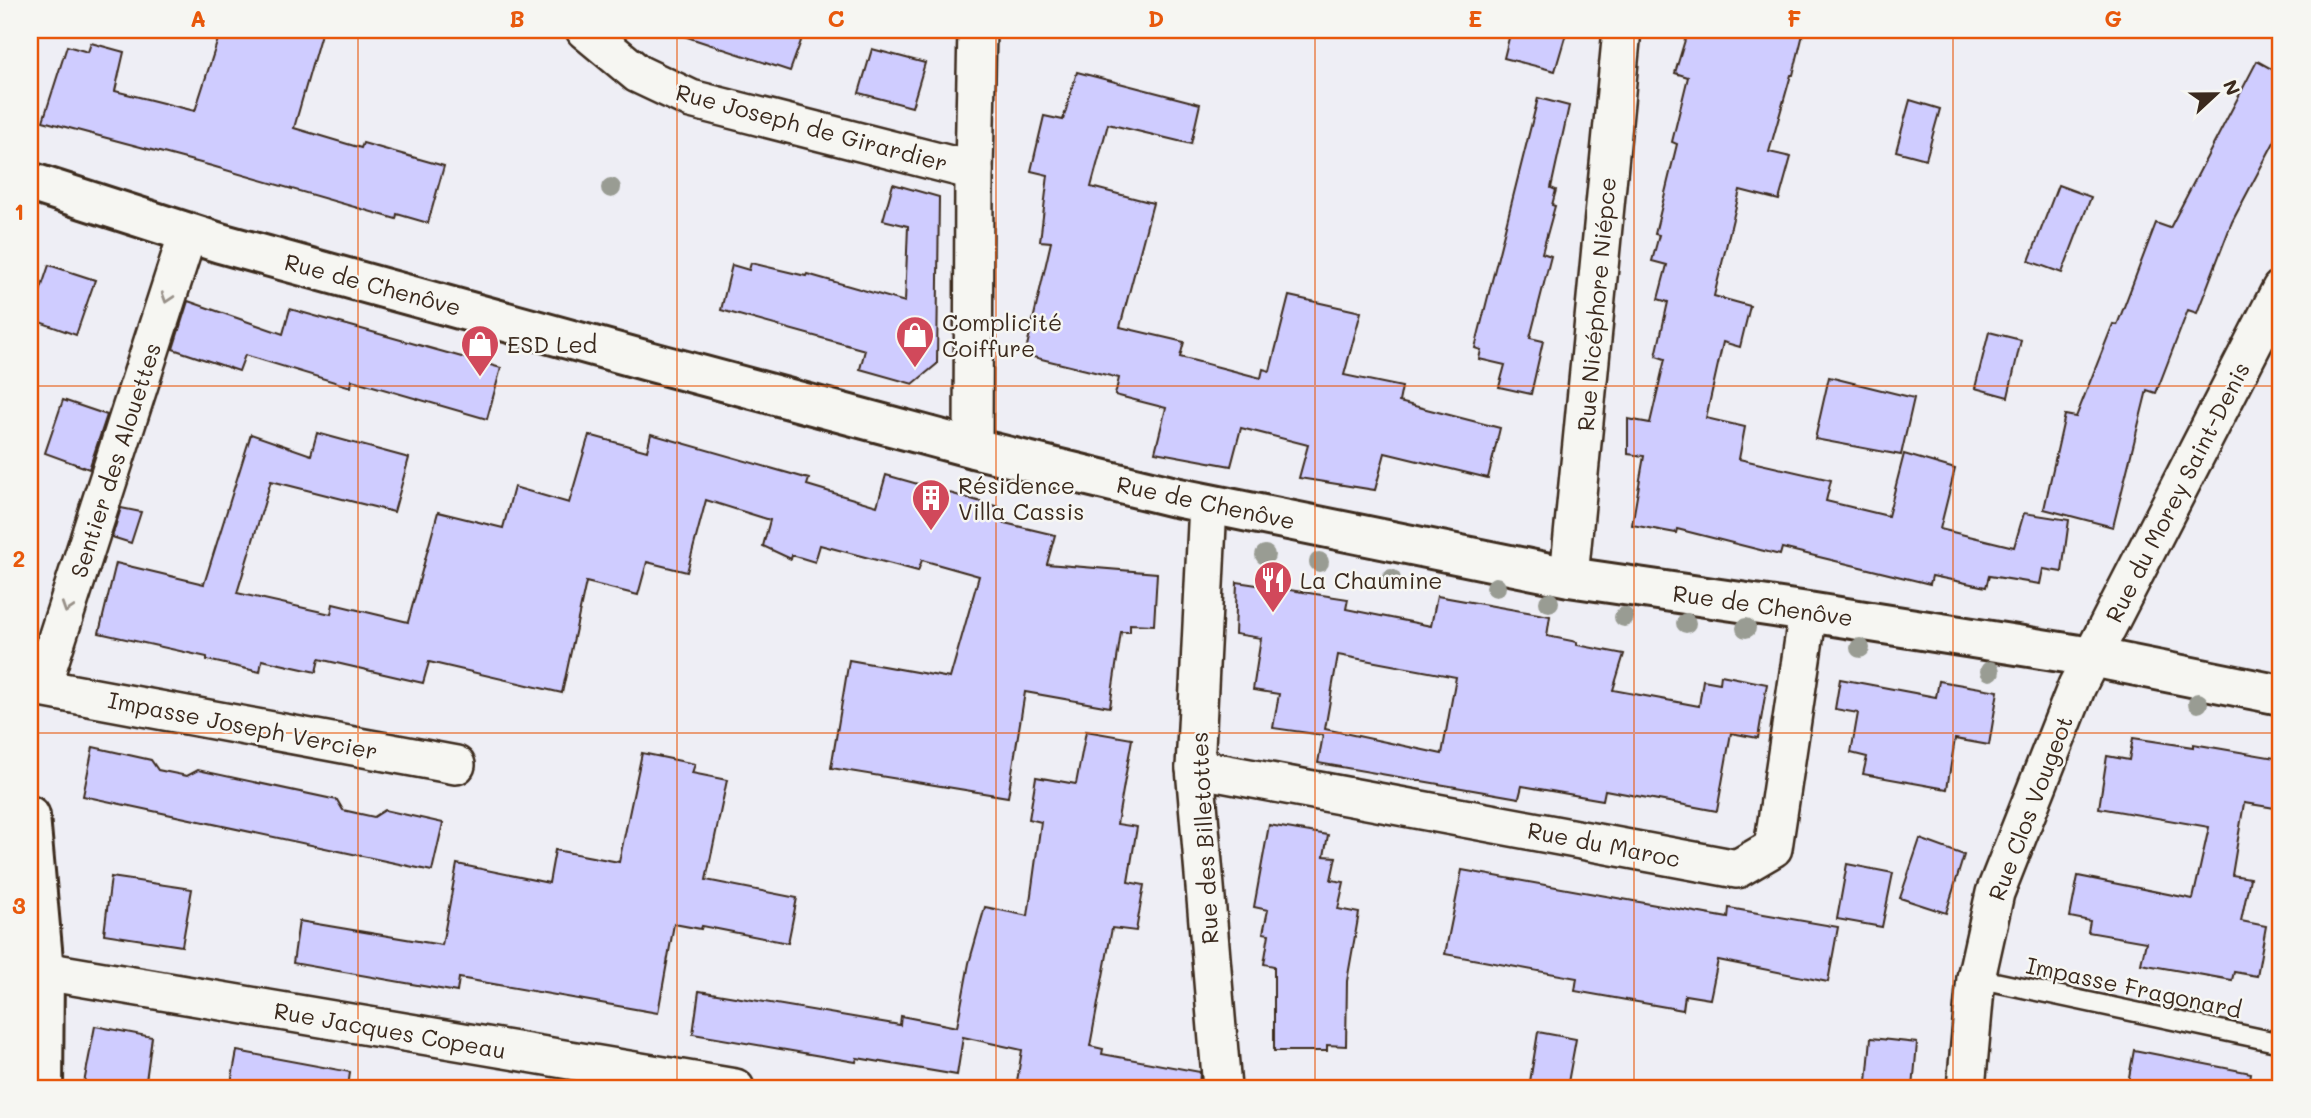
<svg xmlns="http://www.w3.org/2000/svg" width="2311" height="1118" font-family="Mali,sans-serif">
  <rect width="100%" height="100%" fill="#eeeef5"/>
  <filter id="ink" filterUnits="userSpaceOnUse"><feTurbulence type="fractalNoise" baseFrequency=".0143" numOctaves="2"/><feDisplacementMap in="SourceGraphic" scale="14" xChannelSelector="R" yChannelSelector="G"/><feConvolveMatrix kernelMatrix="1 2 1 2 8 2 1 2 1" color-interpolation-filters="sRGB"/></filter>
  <g filter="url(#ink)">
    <!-- building -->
    <g fill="#cfccff" stroke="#3b2a1e" stroke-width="2" fill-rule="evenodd">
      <polygon points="221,30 322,30 294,128 361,148 363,143 444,166 428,223 397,214 396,219 212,166 43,121 67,46 88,52 91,43 124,52 115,91 195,111"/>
      <polygon points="685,30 805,30 790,71 684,36"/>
      <polygon points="1511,30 1567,30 1555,71 1504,58"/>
      <polygon points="1688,30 1804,30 1793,75 1791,75 1769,152 1791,157 1779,200 1740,190 1714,296 1750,306 1740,347 1723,342 1706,418 1745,427 1739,459 1831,480 1826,501 1888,516 1904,454 1955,469 1940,529 2014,547 2024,513 2069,520 2062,572 2043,569 2040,584 1989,576 1986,587 1932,576 1930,584 1782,548 1780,555 1677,529 1676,533 1632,525 1644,456 1628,454 1628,419 1650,423 1665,359 1656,356 1668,302 1658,299 1667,265 1652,261 1659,235 1655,234 1677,144 1672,142 1688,77 1675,73"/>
      <polygon points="872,49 925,63 912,107 859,93"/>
      <polygon points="2257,61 2281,74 2281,129 2232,222 2197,313 2188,310 2156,393 2147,390 2113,527 2044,509 2065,415 2076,417 2113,324 2117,325 2156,223 2170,228"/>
      <polygon points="1077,72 1200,104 1191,144 1108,124 1091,187 1153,203 1120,327 1184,342 1180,357 1261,378 1263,369 1270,371 1289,296 1361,312 1344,375 1402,387 1399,402 1500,428 1488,478 1385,453 1375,490 1299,478 1308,445 1241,428 1231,466 1155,452 1166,408 1115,395 1119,378 1025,355 1051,242 1040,241 1048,175 1031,171 1044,116 1063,120"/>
      <polygon points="1538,98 1569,106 1551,188 1556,190 1552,205 1555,206 1542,253 1551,256 1530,338 1543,341 1531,394 1499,387 1505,365 1479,359 1481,350 1475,348"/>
      <polygon points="1910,100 1940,109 1926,159 1896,151"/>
      <polygon points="893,184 939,197 937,364 913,384 860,369 865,350 721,310 732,265 749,270 751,263 806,276 807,274 905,302 908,226 883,220"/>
      <polygon points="2058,185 2091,197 2062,273 2029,261"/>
      <polygon points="49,265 95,280 76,335 31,319"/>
      <polygon points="188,301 283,334 290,309 501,368 487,419 352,380 351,387 245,355 239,371 173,349"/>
      <polygon points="1989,332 2021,340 2008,397 1975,388"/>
      <polygon points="1829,377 1914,398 1901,455 1815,439"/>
      <polygon points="63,400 107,415 89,469 45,453"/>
      <polygon points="317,433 409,458 394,512 271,481 237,593 331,614 333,604 408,622 438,512 503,528 514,487 569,503 589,435 647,451 651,434 809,479 807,485 877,506 886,475 999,507 996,521 1055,535 1047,564 1157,573 1154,625 1130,624 1130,632 1121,632 1110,707 1025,692 1008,797 831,768 849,660 950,678 979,576 922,560 918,571 820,545 815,562 792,555 791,559 763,546 770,520 706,500 687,572 647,562 638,595 586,582 562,693 429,662 423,683 319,659 316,672 262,660 260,672 207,660 207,657 99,633 116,563 204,584 251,434 311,455"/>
      <polygon points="121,508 141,512 131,543 112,537"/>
      <path d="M1237 582 1348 599 1346 609 1431 626 1437 596 1550 616 1547 636 1577 642V645L1624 654 1613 690 1699 706 1703 680 1720 683 1721 675 1767 684 1758 738 1731 733 1717 811 1605 790 1603 800 1522 786 1519 798 1318 763 1323 735 1273 728 1279 694 1253 690 1261 638 1235 634ZM1338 655 1456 677 1442 754 1325 729Z"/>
      <polygon points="1840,679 1936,697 1939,681 1998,691 1989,745 1955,739 1947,789 1863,774 1867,757 1851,753 1858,713 1835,709"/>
      <polygon points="1086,731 1132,739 1117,824 1137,827 1128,882 1144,885 1136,931 1112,928 1090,1046 1103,1049 1102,1054 1200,1072 1199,1088 1016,1088 1022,1050 963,1037 957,1075 857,1058 856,1062 693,1034 699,991 900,1025 901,1016 957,1027 969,963 985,907 1028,916 1041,822 1029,819 1036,777 1076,784"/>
      <polygon points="2133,738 2193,747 2193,744 2281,759 2281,809 2244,803 2232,875 2250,878 2241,921 2266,926 2257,976 2234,972 2232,980 2141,964 2146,942 2088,932 2090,921 2070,917 2078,876 2193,899 2209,827 2099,808 2107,756 2129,760"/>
      <polygon points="93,747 151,760 158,770 187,776 198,770 337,800 343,810 374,817 385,810 443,823 432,871 83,796"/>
      <polygon points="642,753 695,764 692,773 727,780 706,880 797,898 788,943 702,926 701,929 674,924 658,1013 459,978 457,992 293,963 299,921 442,945 457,864 549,883 555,850 619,862"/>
      <polygon points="1269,825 1328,835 1324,856 1336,857 1331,880 1344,882 1338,909 1359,913 1347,981 1346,1046 1327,1045 1327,1051 1274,1051 1274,966 1264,964 1269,934 1263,933 1268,910 1254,907"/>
      <polygon points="1920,839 1964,855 1946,913 1900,898"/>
      <polygon points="1847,864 1893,873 1882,927 1837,919"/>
      <polygon points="1462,870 1728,918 1729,908 1838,927 1828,982 1718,960 1710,999 1685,995 1683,1010 1575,991 1577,978 1445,954"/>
      <polygon points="111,877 192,889 182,946 104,934"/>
      <polygon points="95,1026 152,1037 145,1088 114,1088 84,1083"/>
      <polygon points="1538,1032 1576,1039 1567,1088 1529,1088"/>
      <polygon points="1871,1038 1917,1043 1913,1088 1867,1082"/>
      <polygon points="2134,1050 2251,1073 2249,1088 2127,1088"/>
      <polygon points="237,1051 350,1072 348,1088 230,1088"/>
    </g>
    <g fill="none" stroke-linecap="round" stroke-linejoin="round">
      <defs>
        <polyline id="lane" points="1976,978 2281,1043"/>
        <g id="street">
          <polyline points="585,30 638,74 691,99 974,171"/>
          <polyline points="973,448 974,171 977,30"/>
          <polyline points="1208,504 1195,768 1222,1088"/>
          <polyline points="1569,577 1622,30"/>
          <polyline points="41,688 188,233"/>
          <polyline points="30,690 41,688 456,765"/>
          <polyline points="1195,768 1737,869 1773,848 1808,612"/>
          <polyline points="44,971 735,1088"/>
          <polyline points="1966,1088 1976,978 1995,893 2077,686 2281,289"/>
        </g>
        <g id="secondary">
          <polyline points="30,182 220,243 648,361 973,448 1175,497 1569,577 1808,612 2092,657 2281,695"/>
          <polyline points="30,816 44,971 43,1088"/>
        </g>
      </defs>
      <!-- lane casing -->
      <use href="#lane" stroke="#3b2a1e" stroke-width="23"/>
      <!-- street casing -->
      <use href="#street" stroke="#3b2a1e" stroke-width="42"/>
      <!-- secondary casing -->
      <use href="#secondary" stroke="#3b2a1e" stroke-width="44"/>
      <!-- lane -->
      <use href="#lane" stroke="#f6f6f2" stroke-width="18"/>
      <!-- street -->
      <use href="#street" stroke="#f6f6f2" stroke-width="37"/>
      <!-- secondary -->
      <use href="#secondary" stroke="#f6f6f2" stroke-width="38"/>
    </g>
    <!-- trees -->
    <g fill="#999c93">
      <circle cx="611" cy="188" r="10"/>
      <circle cx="1265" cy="555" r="10"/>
      <circle cx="1319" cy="562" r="10"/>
      <circle cx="1391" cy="579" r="10"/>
      <circle cx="1496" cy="587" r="10"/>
      <circle cx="1549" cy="602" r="10"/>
      <circle cx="1624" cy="617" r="10"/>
      <circle cx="1686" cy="623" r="10"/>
      <circle cx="1746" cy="628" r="10"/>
      <circle cx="1860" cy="648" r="10"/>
      <circle cx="1990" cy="671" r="10"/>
      <circle cx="2198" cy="703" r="10"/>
    </g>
    <!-- one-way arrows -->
    <defs><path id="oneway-chevron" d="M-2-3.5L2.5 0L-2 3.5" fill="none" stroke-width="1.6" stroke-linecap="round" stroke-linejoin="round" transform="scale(1.75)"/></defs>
    <g stroke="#989088">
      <use href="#oneway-chevron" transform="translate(167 298) rotate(108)"/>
      <use href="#oneway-chevron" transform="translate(67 608) rotate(108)"/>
    </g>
  </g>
  <!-- grid -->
  <path fill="none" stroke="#e8590c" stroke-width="2" stroke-opacity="0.55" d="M358 30V1088M677 30V1088M996 30V1088M1315 30V1088M1634 30V1088M1953 30V1088M30 386H2281M30 733H2281"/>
  <!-- icons -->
  <defs>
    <symbol id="shop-pin" viewBox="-11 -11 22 30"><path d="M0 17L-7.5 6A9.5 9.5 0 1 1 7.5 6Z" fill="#d1495b" stroke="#f6f6f2"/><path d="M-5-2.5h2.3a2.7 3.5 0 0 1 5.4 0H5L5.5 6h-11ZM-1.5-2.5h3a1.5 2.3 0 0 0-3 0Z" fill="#fff"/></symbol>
    <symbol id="building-pin" viewBox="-11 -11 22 30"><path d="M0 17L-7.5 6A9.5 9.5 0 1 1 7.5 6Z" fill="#d1495b" stroke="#f6f6f2"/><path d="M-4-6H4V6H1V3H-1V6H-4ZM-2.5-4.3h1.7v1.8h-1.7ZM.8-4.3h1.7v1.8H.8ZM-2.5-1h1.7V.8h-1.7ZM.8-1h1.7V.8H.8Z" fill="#fff"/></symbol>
    <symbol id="restaurant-pin" viewBox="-11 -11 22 30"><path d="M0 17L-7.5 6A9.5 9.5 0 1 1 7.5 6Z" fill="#d1495b" stroke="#f6f6f2"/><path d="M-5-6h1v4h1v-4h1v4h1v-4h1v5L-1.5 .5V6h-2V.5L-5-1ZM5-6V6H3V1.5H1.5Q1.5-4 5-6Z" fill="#fff"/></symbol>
  </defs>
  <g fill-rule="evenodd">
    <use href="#shop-pin" x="893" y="313" width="44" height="60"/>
    <use href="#shop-pin" x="458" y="322" width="44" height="60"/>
    <use href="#building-pin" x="909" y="476" width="44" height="60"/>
    <use href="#restaurant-pin" x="1251" y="558" width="44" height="60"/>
  </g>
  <g text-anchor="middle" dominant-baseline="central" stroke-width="5" stroke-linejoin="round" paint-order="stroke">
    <!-- street labels -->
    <g font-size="23" fill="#3b2a1e" stroke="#f6f6f2">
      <text transform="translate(812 127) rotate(15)">Rue Joseph de Girardier</text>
      <text transform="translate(373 284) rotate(15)">Rue de Chenôve</text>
      <text transform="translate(1596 304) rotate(-85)">Rue Nicéphore Niépce</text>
      <text transform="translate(115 460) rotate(-72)">Sentier des Alouettes</text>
      <text transform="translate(2177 492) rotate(-63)">Rue du Morey Saint-Denis</text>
      <text transform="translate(1206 502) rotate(12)">Rue de Chenôve</text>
      <text transform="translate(1763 605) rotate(8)">Rue de Chenôve</text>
      <text transform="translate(243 725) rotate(11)">Impasse Joseph Vercier</text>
      <text transform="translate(2030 808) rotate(-69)">Rue Clos Vougeot</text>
      <text transform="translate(1204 838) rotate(-93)">Rue des Billetottes</text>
      <text transform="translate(1604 844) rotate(11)">Rue du Maroc</text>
      <text transform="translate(2134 987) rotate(12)">Impasse Fragonard</text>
      <text transform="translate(390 1030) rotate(10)">Rue Jacques Copeau</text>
    </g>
    <!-- poi labels -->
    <g font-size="23" fill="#3b2a1e" stroke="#f6f6f2" text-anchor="start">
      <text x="942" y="322">Complicité<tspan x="942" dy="26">Coiffure</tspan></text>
      <text x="507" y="344">ESD Led</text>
      <text x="958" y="485">Résidence<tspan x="958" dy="26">Villa Cassis</tspan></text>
      <text x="1300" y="580">La Chaumine</text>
    </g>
  </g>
  <!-- margin -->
  <rect width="2311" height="1118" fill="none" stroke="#f6f6f2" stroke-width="77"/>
  <!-- north arrow -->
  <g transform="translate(2216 94) rotate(68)" stroke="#f6f6f2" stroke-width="5" paint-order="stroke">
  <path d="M0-5L12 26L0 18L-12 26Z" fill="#3b2a1e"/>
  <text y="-10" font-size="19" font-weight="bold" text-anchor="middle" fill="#3b2a1e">N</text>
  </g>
  <rect x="38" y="38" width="2234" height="1042" fill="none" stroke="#e8590c" stroke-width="2.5"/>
  <g font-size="23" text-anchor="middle" font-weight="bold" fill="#e8590c">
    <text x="198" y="27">A</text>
    <text x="517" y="27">B</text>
    <text x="836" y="27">C</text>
    <text x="1156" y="27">D</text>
    <text x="1475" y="27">E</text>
    <text x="1794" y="27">F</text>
    <text x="2113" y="27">G</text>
    <text x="19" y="220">1</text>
    <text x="19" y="567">2</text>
    <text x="19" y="914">3</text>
  </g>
</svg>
